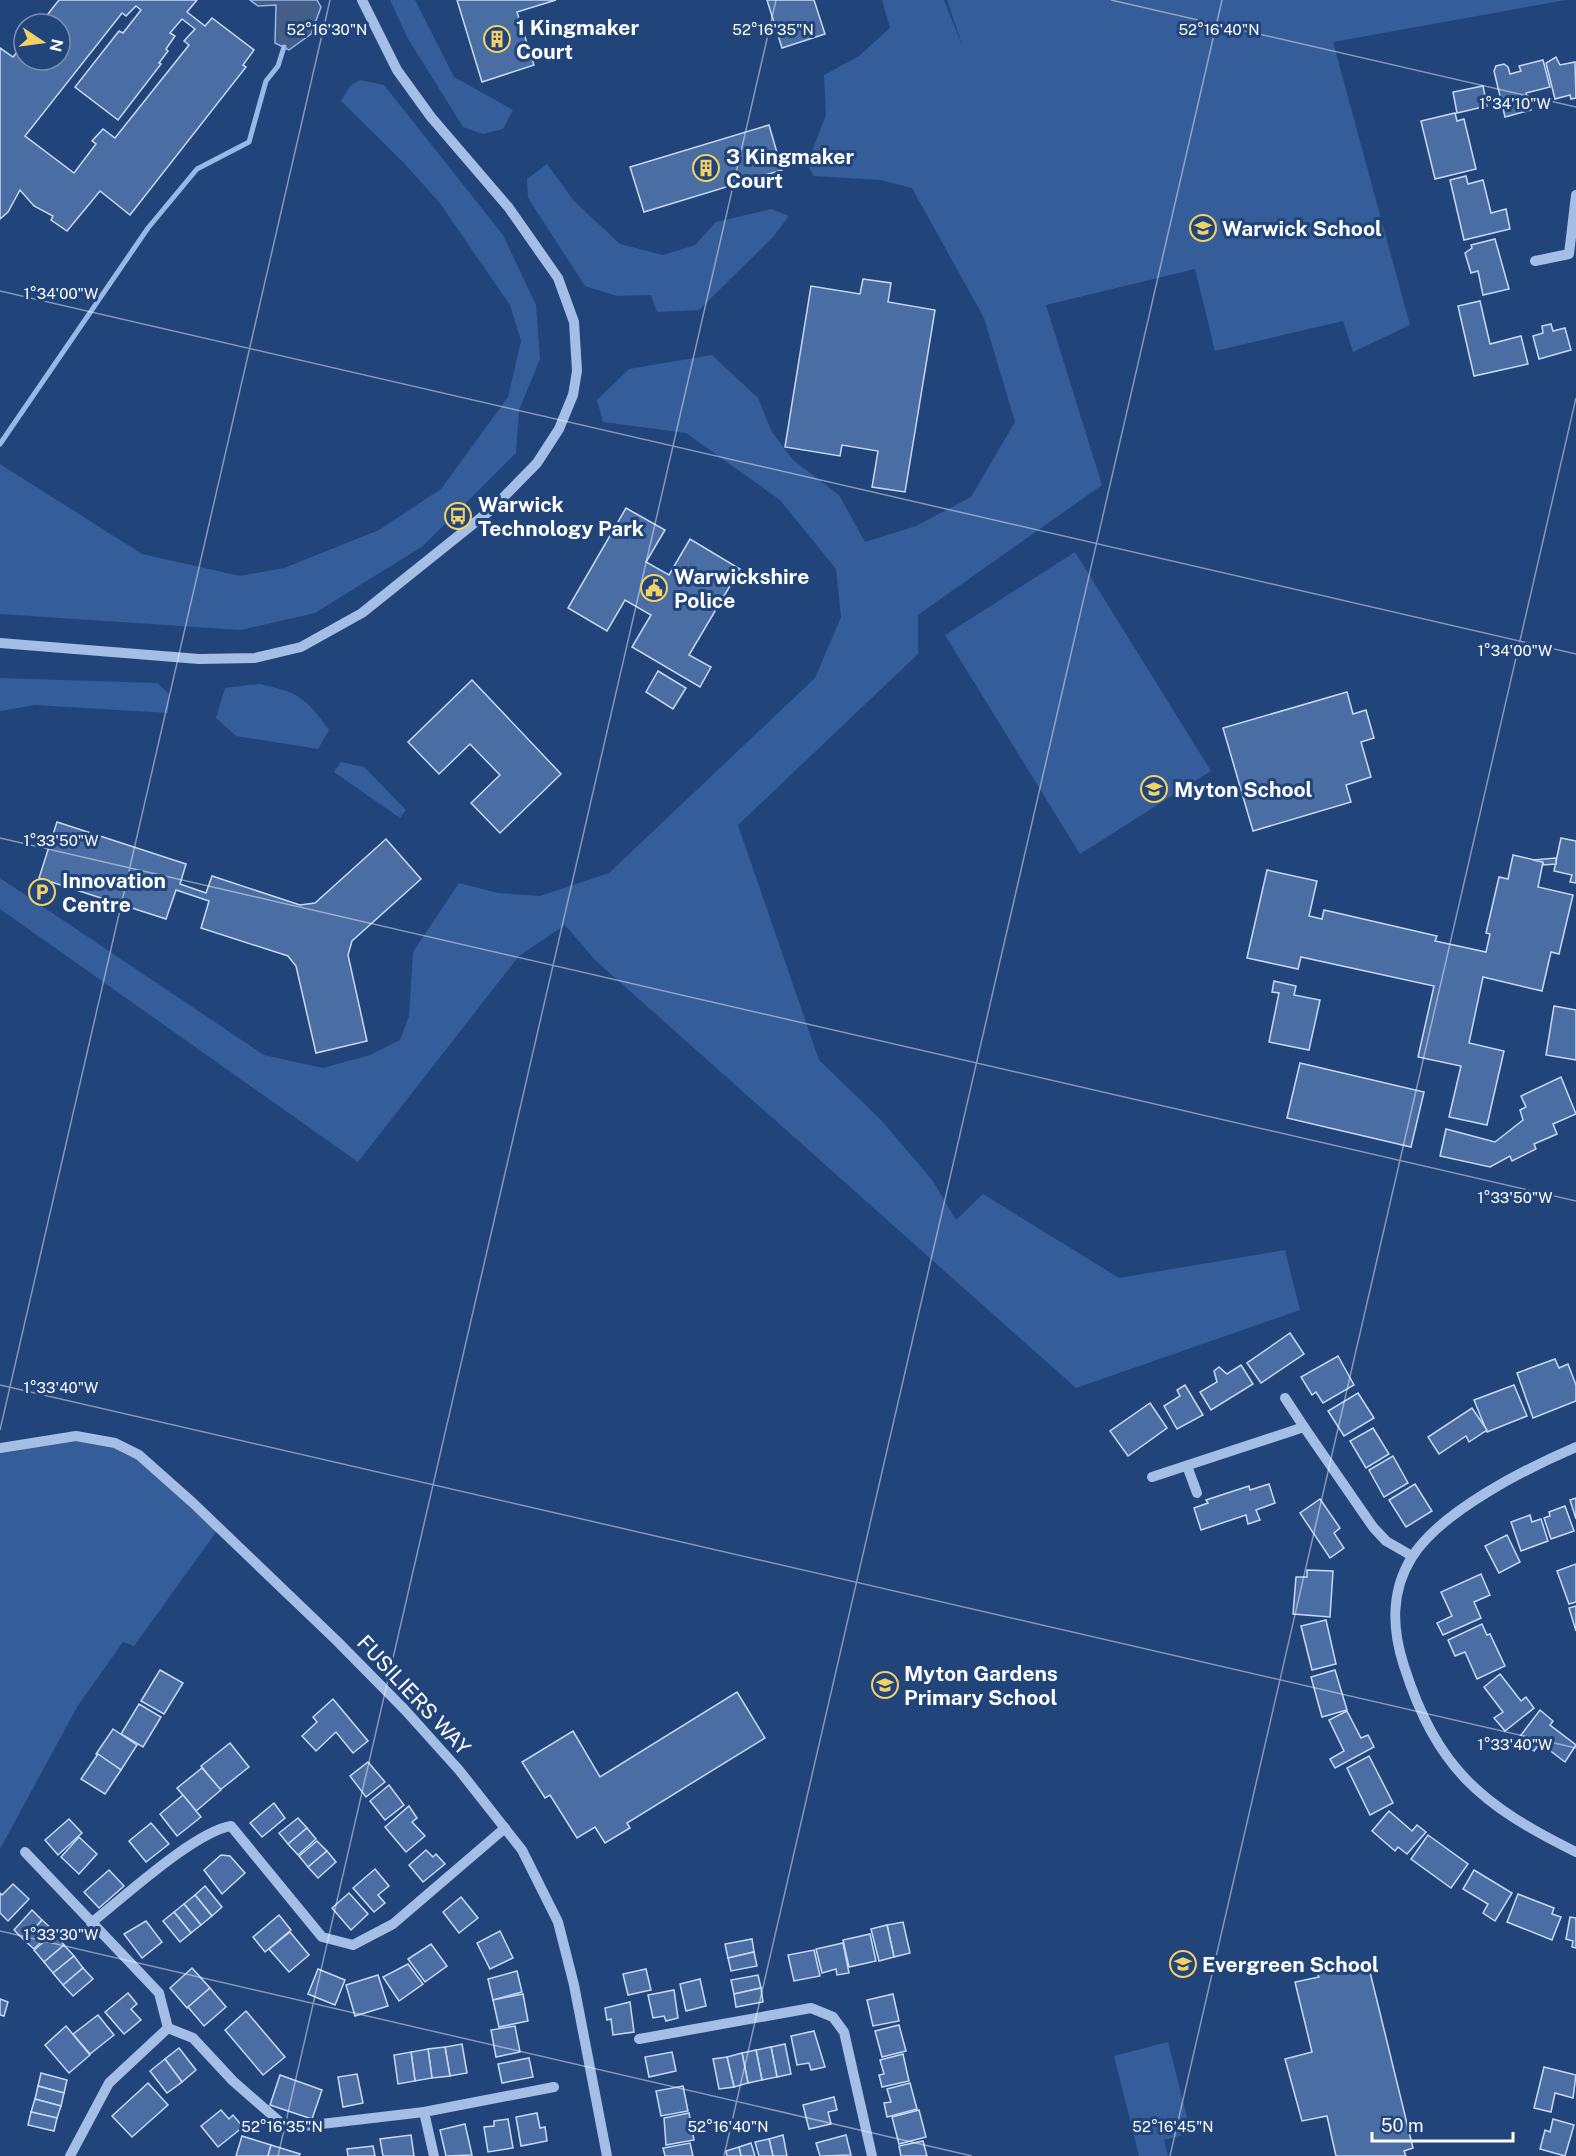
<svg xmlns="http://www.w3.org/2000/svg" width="1576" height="2156" font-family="'Public Sans',sans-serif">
  <rect width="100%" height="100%" fill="#21447b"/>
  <!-- green -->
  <g fill="#355d99">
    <polygon points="390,0 415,0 454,77 513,110 503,129 483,134 463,127 407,37"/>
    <polygon points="882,0 944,0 964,50 947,0 1566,0 1333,42 1410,325 1353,352 1343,321 1215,351 1195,269 1046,305 1102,485 918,615 918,654 738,825 819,1060 881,1120 933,1181 956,1220 983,1194 1119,1278 1285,1250 1300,1310 1076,1388 595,960 565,925 519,956 358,1162 0,909 0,878 264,1055 323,1068 370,1055 400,1040 409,1016 413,952 459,883 498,893 540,896 609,873 815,678 841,617 836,569 780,500 686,433 603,422 597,400 629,369 712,355 758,398 772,432 793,460 839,495 865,542 916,526 971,497 1015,422 984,318 912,188 881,180 814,176 807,164 826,115 824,75 859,56 890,28"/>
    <polygon points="360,80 384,85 503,235 536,305 540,359 519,410 516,453 423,546 315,613 241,630 0,614 0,464 142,554 240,576 284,568 379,530 441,489 508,397 521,341 510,305 439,202 403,162 341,101 350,86"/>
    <polygon points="547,164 574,201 620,244 663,255 695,245 716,222 771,209 789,216 773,237 699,310 657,312 651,295 617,296 585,286 528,198 527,179"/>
    <polygon points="1075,552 1211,771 1080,854 945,635"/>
    <polygon points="0,678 157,683 169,694 168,713 35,705 0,711"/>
    <path d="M259 684C298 692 305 697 329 730L318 749 236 736 216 718 225 688Z"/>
    <polygon points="341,762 364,767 406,810 400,818 334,772"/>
    <polygon points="62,1437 127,1448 219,1528 134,1646 123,1642 77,1707 0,1849 0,1448"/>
    <polygon points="1168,2042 1191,2133 1164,2140 1168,2156 1139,2156 1114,2056"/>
  </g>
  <!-- water -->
  <polygon fill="#455e87" stroke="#98b8e7" stroke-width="1.5" points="250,0 317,0 321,7 311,34 289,50 275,43 276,5 258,6"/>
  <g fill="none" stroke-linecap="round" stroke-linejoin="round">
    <!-- stream -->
    <polyline stroke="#98b8e7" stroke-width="5" points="0,444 148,228 197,169 249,142 266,81 278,66 284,47"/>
  </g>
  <!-- building -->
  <g fill="#4a6ea4" stroke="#c7d9f4" stroke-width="1.5" fill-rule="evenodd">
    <path d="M59 0H197L187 12 205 26 212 18 254 50 243 65 246 67 130 215 100 191 67 231 51 220 53 216 34 206 20 190 8 212 0 219V48L13 57 24 44V60H60V24H40ZM136 6 141 10 123 33 119 31 75 87 118 120 161 64 159 63 168 51 166 49 175 36 170 33 182 19 195 29 184 41 189 45 115 138 103 129 92 141 96 144 74 173 25 136 122 13 126 16Z"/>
    <polygon points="457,0 556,0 517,12 534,65 482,82"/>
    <polygon points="767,0 814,0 825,34 782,48"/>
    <polygon points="1556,57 1560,65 1575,62 1576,98 1571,99 1570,95 1555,99 1546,63"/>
    <polygon points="1543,60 1550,87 1526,93 1531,110 1505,117 1494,71 1496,66 1504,64 1508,67 1510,74 1521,71 1519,66"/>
    <polygon points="1483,86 1487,106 1457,113 1453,92"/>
    <polygon points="1455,113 1457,121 1464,119 1476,169 1435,179 1421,121"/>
    <polygon points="769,125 782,170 644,212 630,167"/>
    <polygon points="1466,176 1468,184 1483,180 1491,213 1506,209 1510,229 1464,240 1450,180"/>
    <polygon points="1495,239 1509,289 1483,295 1478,271 1471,273 1465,253 1472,248 1471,245"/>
    <polygon points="863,279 891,283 888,302 935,310 905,492 872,487 878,451 842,445 840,456 785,447 811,286 860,294"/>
    <polygon points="1480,301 1490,344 1521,336 1528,364 1474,376 1458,306"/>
    <polygon points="1551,324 1553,331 1565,328 1571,350 1539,359 1533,336 1543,333 1542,326"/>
    <polygon points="626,508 665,530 646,562 669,575 690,539 740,569 689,655 711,667 700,687 632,647 651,615 625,600 607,631 568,608"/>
    <polygon points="658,671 686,688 673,709 646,692"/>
    <polygon points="472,680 561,774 500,833 471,803 500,775 470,744 439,774 408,742"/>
    <polygon points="1347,692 1353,714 1366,710 1374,738 1361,742 1371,777 1346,785 1351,802 1253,831 1223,728"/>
    <polygon points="57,822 186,864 180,884 206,893 212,876 300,905 315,903 386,839 421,879 352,941 348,955 367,1041 316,1053 296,966 288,956 201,928 209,901 176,890 166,919 39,878"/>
    <polygon points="1561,838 1576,841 1576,883 1570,882 1572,875 1554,871"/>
    <polygon points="1513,855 1543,862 1538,887 1573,895 1559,954 1551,952 1542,991 1483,977 1469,1043 1504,1051 1487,1125 1449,1117 1461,1066 1418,1057 1434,986 1301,957 1298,969 1247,958 1267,870 1317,881 1309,916 1322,919 1324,910 1437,936 1435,941 1486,952 1490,934 1486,933 1499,877 1508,879"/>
    <polygon points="1556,858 1556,864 1543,865 1543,862 1533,860"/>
    <polygon points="1274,981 1296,986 1294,995 1320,1000 1309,1050 1269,1042 1279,993 1272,992"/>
    <polygon points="1554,1006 1576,1010 1576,1060 1546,1055"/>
    <polygon points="1300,1063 1424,1092 1411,1147 1287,1118"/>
    <polygon points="1561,1077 1576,1114 1553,1124 1557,1134 1534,1144 1536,1149 1512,1161 1510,1156 1490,1167 1440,1156 1446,1129 1495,1142 1523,1120 1520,1110 1526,1107 1521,1096"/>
    <polygon points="1290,1333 1304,1354 1261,1383 1247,1363"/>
    <polygon points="1338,1356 1354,1385 1323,1403 1316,1392 1312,1395 1301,1377"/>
    <polygon points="1555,1359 1559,1368 1568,1364 1576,1385 1576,1401 1533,1418 1517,1373"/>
    <polygon points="1241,1365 1253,1384 1211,1410 1200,1392 1217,1382 1214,1371 1219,1367 1227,1374"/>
    <polygon points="1185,1385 1203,1415 1177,1429 1164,1406 1180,1396 1177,1390"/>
    <polygon points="1514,1385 1527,1416 1487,1432 1474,1400"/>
    <polygon points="1358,1393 1374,1418 1344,1436 1328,1411"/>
    <polygon points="1150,1403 1167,1428 1128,1456 1110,1431"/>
    <polygon points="1472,1408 1487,1430 1469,1442 1466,1436 1439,1454 1428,1437"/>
    <polygon points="1373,1428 1389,1454 1366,1468 1350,1441"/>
    <polygon points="1393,1456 1408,1483 1384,1497 1369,1470"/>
    <polygon points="1269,1484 1275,1503 1256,1510 1260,1520 1248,1524 1246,1515 1201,1530 1194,1508 1208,1503 1206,1500 1249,1486 1250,1490"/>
    <polygon points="1415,1484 1432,1511 1406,1527 1389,1500"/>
    <polygon points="1576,1498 1576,1519 1570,1500"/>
    <polygon points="1320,1499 1340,1528 1334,1533 1344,1548 1330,1558 1300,1513"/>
    <polygon points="1565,1506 1574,1531 1551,1539 1544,1518 1550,1516 1549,1512"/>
    <polygon points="1530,1515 1532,1522 1541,1519 1548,1541 1521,1551 1511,1522"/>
    <polygon points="1507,1535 1520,1562 1499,1573 1485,1546"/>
    <polygon points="1576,1564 1576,1602 1569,1604 1557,1571"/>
    <polygon points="1307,1570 1333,1571 1330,1617 1293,1614 1296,1577 1307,1577"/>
    <polygon points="1481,1574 1490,1595 1474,1602 1481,1618 1443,1635 1437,1623 1452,1616 1441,1592"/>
    <polygon points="1576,1606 1576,1631 1569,1608"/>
    <polygon points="1326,1620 1336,1664 1312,1670 1301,1626"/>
    <polygon points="1482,1624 1487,1635 1490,1634 1505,1666 1477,1679 1465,1652 1455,1656 1448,1640"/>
    <polygon points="160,1670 183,1683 164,1714 141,1701"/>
    <polygon points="1335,1670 1347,1710 1322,1717 1311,1677"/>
    <polygon points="1500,1674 1521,1701 1526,1697 1534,1708 1505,1731 1494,1718 1503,1712 1484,1687"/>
    <polygon points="737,1692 765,1738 627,1823 630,1828 605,1843 595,1827 577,1838 550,1795 545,1798 522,1762 573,1731 600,1777"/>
    <polygon points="333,1699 368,1741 353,1753 336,1732 316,1751 302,1736 317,1722 313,1717"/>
    <polygon points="139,1704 161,1717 143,1747 121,1734"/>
    <polygon points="1540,1710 1553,1721 1550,1725 1576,1745 1565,1762 1540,1743 1534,1751 1518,1739"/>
    <polygon points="1347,1711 1361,1738 1368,1735 1374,1747 1335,1768 1330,1759 1344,1751 1329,1720"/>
    <polygon points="113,1729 137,1745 121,1770 96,1754"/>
    <polygon points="230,1743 249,1767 220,1790 201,1766"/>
    <polygon points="98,1754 121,1770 105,1794 81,1779"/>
    <polygon points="1369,1756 1393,1803 1370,1815 1347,1768"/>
    <polygon points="368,1762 385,1782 366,1797 350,1776"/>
    <polygon points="202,1768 221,1790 196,1811 177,1788"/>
    <polygon points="389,1785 404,1805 385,1820 370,1801"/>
    <polygon points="183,1795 201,1817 177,1836 160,1814"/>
    <polygon points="274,1803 285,1818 262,1837 250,1823"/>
    <polygon points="409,1806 417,1818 412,1822 425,1836 406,1852 385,1827"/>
    <polygon points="1389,1811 1412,1831 1417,1825 1426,1832 1407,1854 1398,1847 1395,1851 1372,1831"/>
    <polygon points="298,1818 307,1828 288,1844 279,1833"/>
    <polygon points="69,1819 82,1833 58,1855 45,1840"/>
    <polygon points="151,1823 169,1844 146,1862 129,1841"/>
    <polygon points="307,1828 316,1839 298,1855 288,1844"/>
    <polygon points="1428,1835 1468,1864 1451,1888 1411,1859"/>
    <polygon points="79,1837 97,1854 79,1874 61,1857"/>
    <polygon points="317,1841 327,1851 308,1867 299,1856"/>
    <polygon points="426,1850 433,1857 436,1854 445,1864 423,1882 409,1865"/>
    <polygon points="327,1851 336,1862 318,1878 308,1867"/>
    <polygon points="221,1855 230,1856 245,1873 222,1894 204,1870"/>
    <polygon points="375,1869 389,1886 378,1895 385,1903 374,1912 353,1888"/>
    <polygon points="109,1870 124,1886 99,1908 84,1892"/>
    <polygon points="1474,1870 1512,1893 1495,1921 1483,1913 1488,1904 1463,1889"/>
    <polygon points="13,1884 29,1899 8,1921 0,1913 0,1893 2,1895"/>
    <polygon points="205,1886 222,1907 212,1916 195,1895"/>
    <polygon points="349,1893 368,1914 351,1930 332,1908"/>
    <polygon points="1518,1894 1554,1908 1552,1914 1561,1917 1552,1940 1507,1922"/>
    <polygon points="195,1895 212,1916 201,1925 184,1904"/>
    <polygon points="461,1897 478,1918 459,1933 443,1912"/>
    <polygon points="184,1904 201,1925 191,1933 174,1912"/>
    <polygon points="32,1910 42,1920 24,1940 14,1930"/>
    <polygon points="174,1912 191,1933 180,1942 163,1921"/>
    <polygon points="279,1915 291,1930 265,1952 253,1937"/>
    <polygon points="1570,1917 1576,1918 1576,1948 1572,1947 1573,1941 1566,1939"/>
    <polygon points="42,1920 53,1930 34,1949 24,1940"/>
    <polygon points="146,1921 162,1942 142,1958 124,1934"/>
    <polygon points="903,1922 910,1953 894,1957 887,1925"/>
    <polygon points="887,1925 894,1957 879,1961 871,1929"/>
    <polygon points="500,1931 513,1958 490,1969 477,1943"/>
    <polygon points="290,1932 309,1955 289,1972 269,1949"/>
    <polygon points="55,1933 64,1945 44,1962 34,1950"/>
    <polygon points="870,1934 876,1961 849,1967 843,1940"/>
    <polygon points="752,1939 754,1952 728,1958 725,1944"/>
    <polygon points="843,1943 849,1973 837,1975 836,1969 822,1973 816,1949"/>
    <polygon points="431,1944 447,1966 425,1982 408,1959"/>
    <polygon points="64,1945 74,1956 53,1973 44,1962"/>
    <polygon points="814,1950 820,1976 794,1981 788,1955"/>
    <polygon points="754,1952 757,1966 731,1971 728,1958"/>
    <polygon points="74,1956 83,1968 63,1985 53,1973"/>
    <polygon points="1331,1963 1338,1968 1343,1966 1345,1970 1368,1964 1413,2148 1404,2151 1406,2156 1336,2156 1327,2116 1302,2121 1285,2059 1312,2052 1295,1982 1319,1977 1317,1973"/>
    <polygon points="408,1964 423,1984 399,2001 383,1977"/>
    <polygon points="83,1968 93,1979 73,1996 63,1985"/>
    <polygon points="192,1968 210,1988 187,2008 170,1988"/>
    <polygon points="318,1969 345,1980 335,2005 308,1994"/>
    <polygon points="646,1969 651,1990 628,1995 623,1974"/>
    <polygon points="517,1971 522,1992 493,2000 488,1979"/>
    <polygon points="378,1975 388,2006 355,2016 346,1985"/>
    <polygon points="758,1975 761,1988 734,1994 731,1980"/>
    <polygon points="700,1979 706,2006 686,2011 680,1984"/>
    <polygon points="210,1988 226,2007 204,2026 188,2007"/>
    <polygon points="761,1988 763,2002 736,2007 734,1994"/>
    <polygon points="674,1990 678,2018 666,2021 664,2016 653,2018 648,1995"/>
    <polygon points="128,1993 137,2004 131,2009 141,2020 124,2034 105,2012"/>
    <polygon points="523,1994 528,2021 499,2027 493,2000"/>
    <polygon points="893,1994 899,2021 873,2026 867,2000"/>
    <polygon points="0,1999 8,2002 4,2016 0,2015"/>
    <polygon points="630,2002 634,2032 613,2035 611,2019 607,2020 605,2008"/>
    <polygon points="246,2011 285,2057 263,2075 225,2030"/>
    <polygon points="98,2015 114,2035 90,2054 73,2034"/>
    <polygon points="899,2025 906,2051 882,2057 875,2031"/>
    <polygon points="66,2026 90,2055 69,2073 45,2045"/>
    <polygon points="515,2026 520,2052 496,2057 491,2030"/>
    <polygon points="814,2031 825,2067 811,2070 809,2063 797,2065 791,2036"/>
    <polygon points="462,2044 467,2073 450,2076 445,2047"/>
    <polygon points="785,2044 791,2074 777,2077 771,2047"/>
    <polygon points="445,2047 450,2076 432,2078 428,2049"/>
    <polygon points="771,2047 777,2077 762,2080 756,2050"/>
    <polygon points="179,2048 196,2070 182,2082 165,2059"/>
    <polygon points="428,2049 432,2078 415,2081 411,2052"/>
    <polygon points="756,2050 762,2080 748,2083 742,2053"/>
    <polygon points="411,2052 415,2081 398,2084 394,2055"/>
    <polygon points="672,2052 676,2071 649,2077 645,2057"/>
    <polygon points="742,2053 748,2083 734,2087 727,2057"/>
    <polygon points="903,2054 909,2081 882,2087 879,2075 884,2074 880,2060"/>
    <polygon points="727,2057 734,2087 719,2089 713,2059"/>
    <polygon points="529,2058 533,2077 502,2083 498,2064"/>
    <polygon points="165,2059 182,2082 167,2093 150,2071"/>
    <polygon points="1544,2067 1576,2075 1573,2098 1555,2093 1551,2112 1534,2108"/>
    <polygon points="41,2073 67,2080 64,2093 38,2086"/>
    <polygon points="357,2074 363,2103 343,2107 338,2077"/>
    <polygon points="280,2075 322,2090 312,2119 270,2105"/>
    <polygon points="148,2083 168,2105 132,2137 112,2116"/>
    <polygon points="910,2083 917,2109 887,2117 884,2103 891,2102 887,2089"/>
    <polygon points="38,2086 64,2093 61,2106 35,2099"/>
    <polygon points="683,2086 688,2111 661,2116 656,2091"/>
    <polygon points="834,2097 837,2110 828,2112 831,2124 809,2129 803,2105"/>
    <polygon points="35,2099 61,2106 57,2118 31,2112"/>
    <polygon points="221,2110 229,2119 233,2115 243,2127 218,2147 201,2126"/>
    <polygon points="919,2110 926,2137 899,2144 892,2117"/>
    <polygon points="31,2112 57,2118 54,2131 28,2125"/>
    <polygon points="537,2113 540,2128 545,2127 547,2141 521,2146 516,2117"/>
    <polygon points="689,2113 694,2140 666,2145 664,2118"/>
    <polygon points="508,2119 513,2148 488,2152 484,2127 494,2126 494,2121"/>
    <polygon points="1553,2119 1574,2125 1565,2156 1540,2149 1545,2130 1550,2132"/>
    <polygon points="465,2124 472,2155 446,2156 440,2130"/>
    <polygon points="411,2135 414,2156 383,2156 380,2139"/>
    <polygon points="783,2135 787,2156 773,2156 769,2139"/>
    <polygon points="846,2135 851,2155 820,2156 816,2143"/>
    <polygon points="242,2136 271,2145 268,2156 236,2156"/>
    <polygon points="769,2139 773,2156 759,2156 755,2142"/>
    <polygon points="923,2141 927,2156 901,2156 899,2146"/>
    <polygon points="690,2143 693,2156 665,2156 663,2148"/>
    <polygon points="751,2143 755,2156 741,2156 739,2147"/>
    <polygon points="271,2145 300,2154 299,2156 268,2156"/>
    <polygon points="373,2146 375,2156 348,2156 347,2149"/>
    <polygon points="739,2147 741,2156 727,2156 726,2151"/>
  </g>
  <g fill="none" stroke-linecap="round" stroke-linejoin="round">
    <!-- minor -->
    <g stroke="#a4bee5" stroke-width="10">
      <polyline points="1535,261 1569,254 1576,195"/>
      <polyline points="0,643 199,659 255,658 301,647 362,613 493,508 537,463 559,429 573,395 577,371 574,322 558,278 509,208 431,117 397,70 362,0"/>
      <polyline points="1285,1398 1304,1427"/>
      <path d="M1576 1447C1527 1468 1441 1511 1412 1557 1390 1592 1392 1629 1404 1666 1437 1769 1481 1805 1576 1852"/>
      <polyline points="0,1448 76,1436 115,1443 139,1455 193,1503 337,1641 405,1710 459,1770 522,1850 558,1922 574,1985 607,2156"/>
      <polyline points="1187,1466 1197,1493"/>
      <polyline points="1152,1477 1304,1427 1373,1527 1386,1541 1412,1556"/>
      <polyline points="25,1852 159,1993 168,2028 109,2083 70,2156"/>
      <path d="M91 1923C123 1898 194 1832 231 1826L322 1937 353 1945 393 1924 505 1828"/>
      <polyline points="168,2028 193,2038 233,2081 287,2128 424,2112 554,2087"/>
      <polyline points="639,2039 811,2008 833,2017 844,2032 872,2156"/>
      <polyline points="424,2112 434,2156"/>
    </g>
  </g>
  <!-- ticks -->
  <path fill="none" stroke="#fff" stroke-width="1.5" stroke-opacity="0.45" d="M1111 0 1576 107M0 291 1576 654M0 838 1576 1201M0 1385 1576 1748M0 1430 330 0M0 1931 972 2156M278 2156 776 0M724 2156 1222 0M1170 2156 1576 398"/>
  <!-- icons -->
  <defs>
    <symbol id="building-ring" viewBox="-11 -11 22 22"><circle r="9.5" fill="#21447b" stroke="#f2d166" stroke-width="1.5"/><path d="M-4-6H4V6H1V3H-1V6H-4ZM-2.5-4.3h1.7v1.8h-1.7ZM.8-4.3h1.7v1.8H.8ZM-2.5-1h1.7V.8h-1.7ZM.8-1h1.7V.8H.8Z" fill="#f2d166"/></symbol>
    <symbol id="school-ring" viewBox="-11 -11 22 22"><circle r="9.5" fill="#21447b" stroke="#f2d166" stroke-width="1.5"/><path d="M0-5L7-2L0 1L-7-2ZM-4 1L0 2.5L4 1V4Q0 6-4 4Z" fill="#f2d166"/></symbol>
    <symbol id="bus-ring" viewBox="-11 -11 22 22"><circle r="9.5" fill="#21447b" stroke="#f2d166" stroke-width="1.5"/><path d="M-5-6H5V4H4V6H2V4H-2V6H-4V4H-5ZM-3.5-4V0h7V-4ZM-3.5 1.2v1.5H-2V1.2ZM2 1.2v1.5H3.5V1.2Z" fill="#f2d166"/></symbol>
    <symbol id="civic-ring" viewBox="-11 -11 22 22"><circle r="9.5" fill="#21447b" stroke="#f2d166" stroke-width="1.5"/><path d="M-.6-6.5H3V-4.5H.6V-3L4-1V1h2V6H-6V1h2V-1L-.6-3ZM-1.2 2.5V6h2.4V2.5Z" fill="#f2d166"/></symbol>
    <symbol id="parking-ring" viewBox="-11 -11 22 22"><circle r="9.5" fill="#21447b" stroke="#f2d166" stroke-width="1.5"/><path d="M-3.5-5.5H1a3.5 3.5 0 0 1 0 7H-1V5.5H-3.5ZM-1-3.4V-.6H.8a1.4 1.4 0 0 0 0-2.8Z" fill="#f2d166"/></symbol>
  </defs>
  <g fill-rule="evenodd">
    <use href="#building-ring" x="482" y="24" width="30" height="30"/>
    <use href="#building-ring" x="691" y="153" width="30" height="30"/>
    <use href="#school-ring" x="1188" y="213" width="30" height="30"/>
    <use href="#bus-ring" x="443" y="501" width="30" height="30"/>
    <use href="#civic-ring" x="639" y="573" width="30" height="30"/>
    <use href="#school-ring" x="1139" y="774" width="30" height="30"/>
    <use href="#parking-ring" x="27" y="877" width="30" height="30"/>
    <use href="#school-ring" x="870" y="1670" width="30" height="30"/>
    <use href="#school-ring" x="1168" y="1949" width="30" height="30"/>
  </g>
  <g text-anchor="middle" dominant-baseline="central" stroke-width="6" stroke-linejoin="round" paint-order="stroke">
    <!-- poi labels -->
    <g font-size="21" font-weight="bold" fill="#fff" stroke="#21447b" text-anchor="start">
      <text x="516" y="27">1 Kingmaker<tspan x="516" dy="24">Court</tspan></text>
      <text x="726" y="156">3 Kingmaker<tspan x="726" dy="24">Court</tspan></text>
      <text x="1222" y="228">Warwick School</text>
      <text x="478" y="504">Warwick<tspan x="478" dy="24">Technology Park</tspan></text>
      <text x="674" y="576">Warwickshire<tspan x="674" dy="24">Police</tspan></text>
      <text x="1174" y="789">Myton School</text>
      <text x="62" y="880">Innovation<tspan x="62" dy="24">Centre</tspan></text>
      <text x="904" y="1673">Myton Gardens<tspan x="904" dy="24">Primary School</tspan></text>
      <text x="1202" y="1964">Evergreen School</text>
    </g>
    <!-- street labels -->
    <g font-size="21" fill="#fff" stroke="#21447b">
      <text transform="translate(414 1695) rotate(47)">FUSILIERS WAY</text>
    </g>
  </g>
  <g font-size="15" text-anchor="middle" fill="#fff" stroke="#21447b" stroke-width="6" stroke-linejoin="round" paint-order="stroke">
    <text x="327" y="35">52°16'30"N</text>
    <text x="773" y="35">52°16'35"N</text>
    <text x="1219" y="35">52°16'40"N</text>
    <text x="1515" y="109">1°34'10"W</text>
    <text x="61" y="299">1°34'00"W</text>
    <text x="1515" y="656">1°34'00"W</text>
    <text x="61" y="846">1°33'50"W</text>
    <text x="1515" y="1203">1°33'50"W</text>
    <text x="61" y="1393">1°33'40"W</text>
    <text x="1515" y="1750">1°33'40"W</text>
    <text x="61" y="1940">1°33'30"W</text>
    <text x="282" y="2132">52°16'35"N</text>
    <text x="728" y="2132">52°16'40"N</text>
    <text x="1173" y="2132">52°16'45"N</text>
  </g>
  <!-- north arrow -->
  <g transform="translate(42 42) rotate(103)"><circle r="28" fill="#21447b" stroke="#7a8fb0" stroke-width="1.5"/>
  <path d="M0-4.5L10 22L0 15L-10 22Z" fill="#f2d166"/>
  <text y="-9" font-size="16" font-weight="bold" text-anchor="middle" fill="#ffffff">N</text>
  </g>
  <!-- scale -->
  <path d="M1372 2132v9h141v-9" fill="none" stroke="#ffffff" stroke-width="3"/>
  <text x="1381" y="2132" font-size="18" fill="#ffffff" stroke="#21447b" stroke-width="4.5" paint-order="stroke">50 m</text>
</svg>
